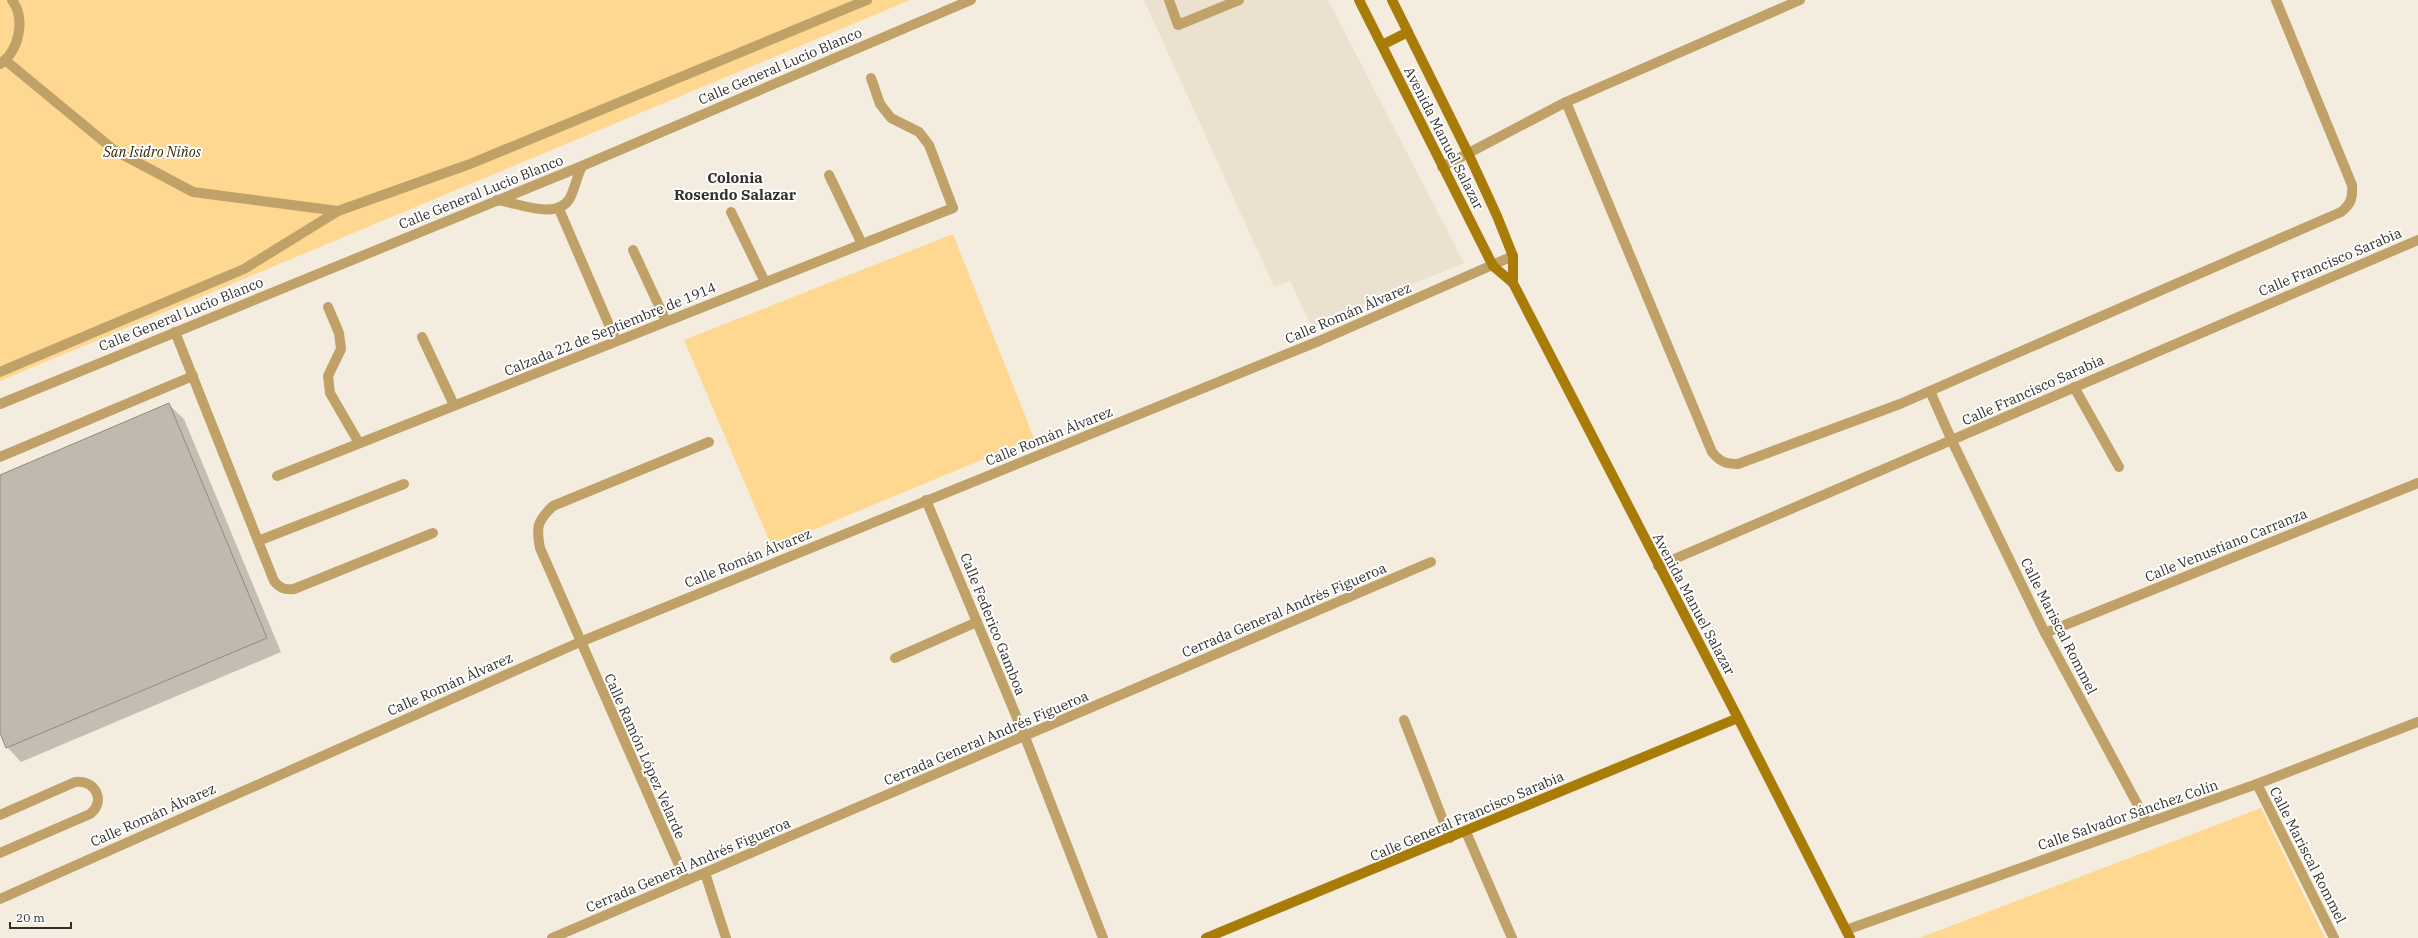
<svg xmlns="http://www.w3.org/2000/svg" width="2418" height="938" font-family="'IBM Plex Serif',serif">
  <rect width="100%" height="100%" fill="#f4eddf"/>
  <!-- built -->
  <polygon fill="#ece1ce" points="1144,0 1328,0 1464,263 1311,326 1290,281 1274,287"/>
  <!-- green -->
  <g fill="#fed891">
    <polygon points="0,0 910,0 0,381"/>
    <polygon points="953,234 1034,438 772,547 684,340"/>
    <polygon points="2261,808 2325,938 1919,938"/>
  </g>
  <!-- shadow -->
  <polygon fill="#0003" points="169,405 184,419 281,652 21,762 7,747 0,731 0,476"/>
  <!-- building -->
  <polygon fill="#c0b9ad" stroke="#918a7f" points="169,403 267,638 6,748 0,733 0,475"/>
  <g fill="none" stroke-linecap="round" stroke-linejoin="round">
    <!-- lane -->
    <g stroke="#c0a269" stroke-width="10">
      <polyline points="1169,0 1178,25 1239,0"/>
      <polyline points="5,60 114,150 193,192 338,211 470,164 867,0"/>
      <path d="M0 64C19 51 26 19 12 0"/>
      <polyline points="871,78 880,104 891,118 919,132 929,145 953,208"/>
      <path d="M1566 102 1712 452C1720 462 1726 464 1738 464L1900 404 2341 212C2351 204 2353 198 2352 185L2276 0"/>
      <polyline points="1442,167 1566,102 1800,0"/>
      <polyline points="829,175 862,244"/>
      <polyline points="731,212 765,282"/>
      <polyline points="633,250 666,321"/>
      <polyline points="328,307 339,333 341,349 328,376 330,393 359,443"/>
      <path d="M175 332 274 581C280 588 284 590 294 589L433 533"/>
      <polyline points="422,337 454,405"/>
      <polyline points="0,372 244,269 338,211"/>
      <polyline points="1930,391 1952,441"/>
      <polyline points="0,457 193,376"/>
      <polyline points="258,541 404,484"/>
      <path d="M0 815 75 782C96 779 106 802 90 814L0 853"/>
      <polyline points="705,873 726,938"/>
    </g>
    <!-- street -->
    <g stroke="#c0a269" stroke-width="10">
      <path d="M497 200C519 203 557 221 570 198 575 188 577 176 582 166"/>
      <polyline points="559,209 616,341"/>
      <polyline points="2074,387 2119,467"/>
      <polyline points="0,404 582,166 971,0"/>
      <polyline points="1952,441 2045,633 2147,822"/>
      <polyline points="277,476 953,208"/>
      <polyline points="926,500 1025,737 1103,938"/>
      <polyline points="1658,566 2418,240"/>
      <polyline points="2045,633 2418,483"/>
      <polyline points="895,658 977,622"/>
      <polyline points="1404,720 1450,838"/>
      <polyline points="2257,784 2334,938"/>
      <polyline points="1466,832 1512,938"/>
      <path d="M686 881 540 548C536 527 537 521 553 506L709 442"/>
      <polyline points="0,899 580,642 1319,341 1513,256"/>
      <polyline points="1846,930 2257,784 2418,722"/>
      <polyline points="552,938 1431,562"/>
    </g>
    <!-- secondary -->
    <g stroke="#a87c07" stroke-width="10">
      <polyline points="1359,0 1493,266 1513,283 1738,718 1850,938"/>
      <polyline points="1392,0 1468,153 1497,216 1513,256 1513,283"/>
      <polyline points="1382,45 1408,32"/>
      <polyline points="1206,938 1738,718"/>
    </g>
  </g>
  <g text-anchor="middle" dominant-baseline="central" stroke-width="4" stroke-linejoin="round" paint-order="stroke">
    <!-- street labels -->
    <g font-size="14" fill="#33302b" stroke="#fff">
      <text transform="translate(780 66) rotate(-23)">Calle General Lucio Blanco</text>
      <text transform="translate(1444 138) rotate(63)">Avenida Manuel Salazar</text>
      <text transform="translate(481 192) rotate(-22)">Calle General Lucio Blanco</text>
      <text transform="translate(2330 262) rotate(-23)">Calle Francisco Sarabia</text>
      <text transform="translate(1348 313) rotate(-23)">Calle Román Álvarez</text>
      <text transform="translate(181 314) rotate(-22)">Calle General Lucio Blanco</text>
      <text transform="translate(610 329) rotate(-22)">Calzada 22 de Septiembre de 1914</text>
      <text transform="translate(2033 390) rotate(-24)">Calle Francisco Sarabia</text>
      <text transform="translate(1049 436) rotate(-22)">Calle Román Álvarez</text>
      <text transform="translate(2226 545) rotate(-22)">Calle Venustiano Carranza</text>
      <text transform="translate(748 558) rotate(-22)">Calle Román Álvarez</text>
      <text transform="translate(1694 604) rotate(62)">Avenida Manuel Salazar</text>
      <text transform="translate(1284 610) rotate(-23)">Cerrada General Andrés Figueroa</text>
      <text transform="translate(993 624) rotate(68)">Calle Federico Gamboa</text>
      <text transform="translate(2059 626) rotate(63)">Calle Mariscal Rommel</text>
      <text transform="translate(450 684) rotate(-24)">Calle Román Álvarez</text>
      <text transform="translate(986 738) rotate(-23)">Cerrada General Andrés Figueroa</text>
      <text transform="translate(645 756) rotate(66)">Calle Ramón López Velarde</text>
      <text transform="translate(153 815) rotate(-24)">Calle Román Álvarez</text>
      <text transform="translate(2128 815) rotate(-19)">Calle Salvador Sánchez Colín</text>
      <text transform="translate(1467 816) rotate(-23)">Calle General Francisco Sarabia</text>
      <text transform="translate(2308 855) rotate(63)">Calle Mariscal Rommel</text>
      <text transform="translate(688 865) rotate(-23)">Cerrada General Andrés Figueroa</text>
    </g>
    <!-- park labels -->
    <g font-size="14" font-style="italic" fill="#372500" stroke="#fff">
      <text x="152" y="152">San Isidro Niños</text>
    </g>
    <!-- neighbourhood labels -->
    <g font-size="15" font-weight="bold" fill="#33302b" stroke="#fff">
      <text x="735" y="177">Colonia<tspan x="735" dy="17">Rosendo Salazar</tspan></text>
    </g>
  </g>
  <!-- scale -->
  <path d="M10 922v6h61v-6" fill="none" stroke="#33302b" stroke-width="2"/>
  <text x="16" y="922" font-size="12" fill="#33302b" stroke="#ffffff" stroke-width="3" paint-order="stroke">20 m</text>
</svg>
